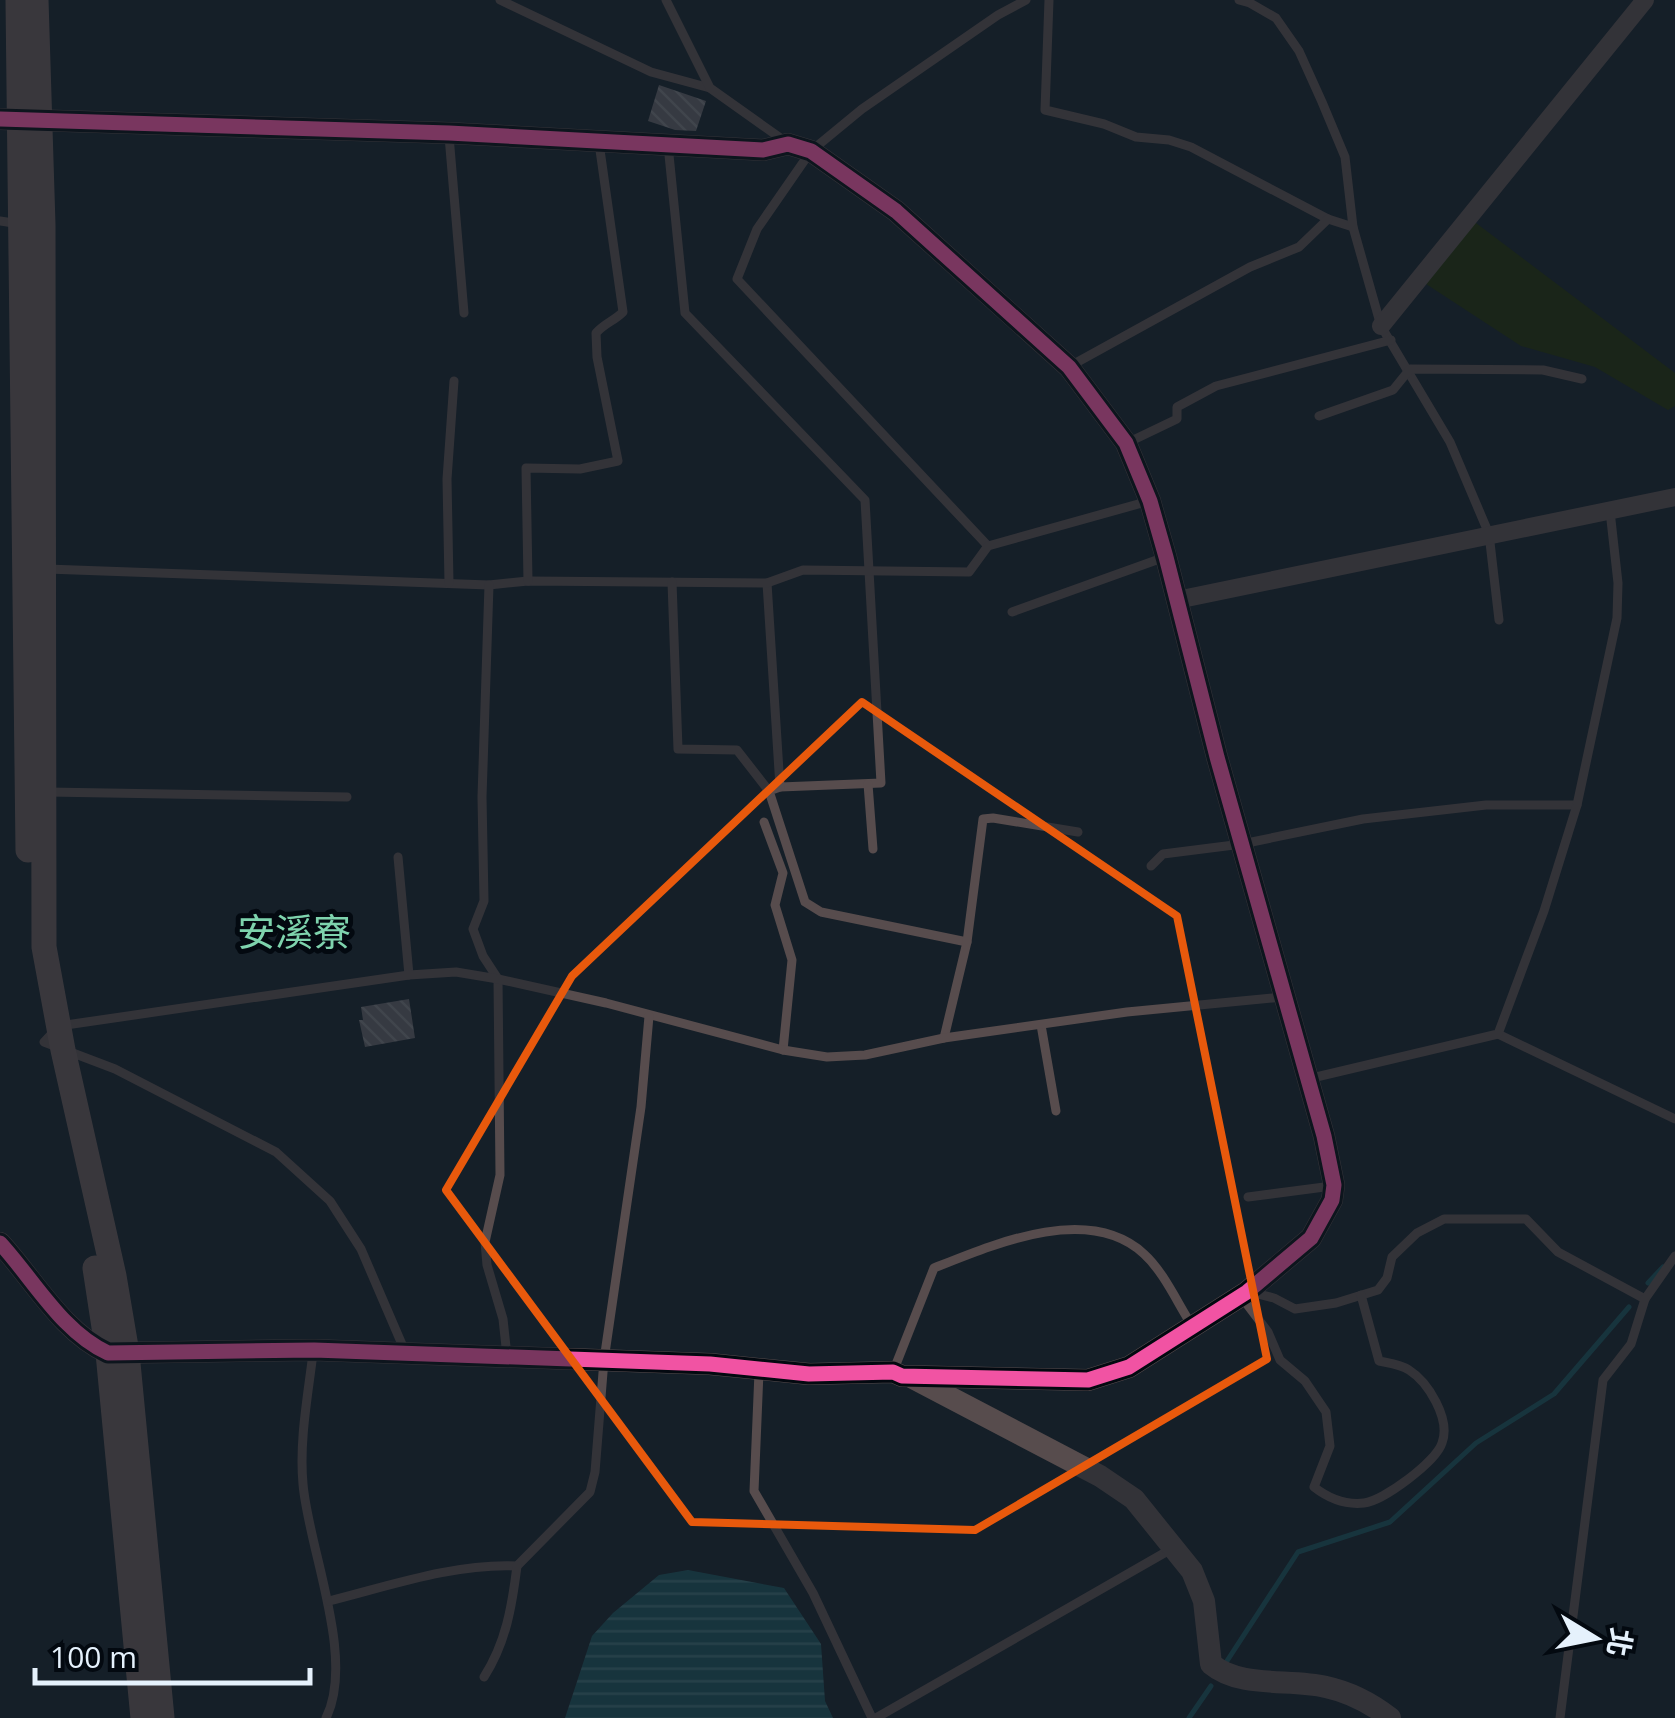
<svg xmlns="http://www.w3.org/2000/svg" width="1675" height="1718" font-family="'Open Sans','Noto Sans TC',sans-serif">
  <defs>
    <pattern id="water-rules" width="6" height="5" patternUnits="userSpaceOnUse" patternTransform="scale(2.5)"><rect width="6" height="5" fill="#1a4f58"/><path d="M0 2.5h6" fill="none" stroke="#3b6971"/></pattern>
    <pattern id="building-back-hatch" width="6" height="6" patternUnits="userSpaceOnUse" patternTransform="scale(2.5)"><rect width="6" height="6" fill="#5d5c62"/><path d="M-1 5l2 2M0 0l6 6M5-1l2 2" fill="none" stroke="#747479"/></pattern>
  </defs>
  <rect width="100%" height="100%" fill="#151f28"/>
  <!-- green -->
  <polygon fill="#1f2e08" points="1472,220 1675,373 1675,406 1668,410 1595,367 1521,346 1423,282"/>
  <!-- water -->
  <polygon fill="url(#water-rules)" points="688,1570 784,1588 821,1644 825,1701 833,1718 565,1718 592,1636 613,1613 659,1575"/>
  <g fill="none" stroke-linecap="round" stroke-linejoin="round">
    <!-- stream -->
    <g stroke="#1a4f58" stroke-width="5">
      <polyline points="1648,1283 1663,1267"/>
      <polyline points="1225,1664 1298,1552 1390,1522 1476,1443 1554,1394 1629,1307"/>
      <polyline points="1189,1718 1211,1686"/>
    </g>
  </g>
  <!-- building -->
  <g fill="url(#building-back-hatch)">
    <polygon points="659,85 706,101 696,131 675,130 648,121"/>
    <polygon points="409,999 415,1038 365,1047 359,1020 363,1020 361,1007"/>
  </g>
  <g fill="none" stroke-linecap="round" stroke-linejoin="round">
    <!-- service -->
    <g stroke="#574c4d" stroke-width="9">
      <polyline points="500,0 651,72 710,88"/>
      <polyline points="666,0 710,88 786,142"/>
      <polyline points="1049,0 1045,110 1104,124 1136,137 1169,140 1191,147 1328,219 1353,227"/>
      <polyline points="1239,0 1250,3 1276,18 1299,51 1322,102 1345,157 1353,227 1381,326 1450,442 1489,534 1499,620"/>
      <polyline points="449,136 464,313"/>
      <polyline points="668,145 685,313 865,500 881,783 780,787 767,583"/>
      <polyline points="0,221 20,224"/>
      <polyline points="1072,365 1250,267 1299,247 1328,219"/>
      <polyline points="1319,416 1393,390 1410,369 1543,370 1582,379"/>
      <polyline points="1129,442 1177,419 1177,407 1216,386 1391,340"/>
      <polyline points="988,546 737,279 757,229 811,151 862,109 998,15 1026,0"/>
      <polyline points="47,569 489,585 528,581 767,583 803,570 969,572 988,546 1149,501"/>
      <path d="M528 581 526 468 580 469 618 461 597 357 596 333C605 323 614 321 623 312L599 143"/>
      <polyline points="672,582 678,749 737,750 769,791"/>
      <polyline points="449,583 447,479 454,381"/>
      <polyline points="489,585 482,797 484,901 473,929 483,956 498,979 500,1175 485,1242 487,1265 503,1319 507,1356"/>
      <polyline points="1012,612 1165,557"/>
      <polyline points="868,784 873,849"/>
      <polyline points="780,787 769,791 805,902 821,912 967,942"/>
      <polyline points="48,792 347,797"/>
      <polyline points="764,822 783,873 775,905 792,960 783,1050"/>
      <polyline points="398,857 409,975"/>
      <polyline points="1151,866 1163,854 1242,844 1363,819 1486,805 1577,805"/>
      <polyline points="1041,1025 1056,1111"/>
      <polyline points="1498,1034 1675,1119"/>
      <polyline points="944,1038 967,942 983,819 993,818 1078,832"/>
      <polyline points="1312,1078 1498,1034 1544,911 1577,805 1617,618 1618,583 1610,511"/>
      <polyline points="1248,1197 1332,1186"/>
      <polyline points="1250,1292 1274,1298 1295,1309 1336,1303 1378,1290 1387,1278 1392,1257 1417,1233 1444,1219 1526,1219 1558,1252 1645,1299"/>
      <path d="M1243 1299 1268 1332 1280 1360 1305 1381 1326 1412 1330 1446 1314 1487C1328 1498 1346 1505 1364 1503 1383 1501 1436 1462 1442 1443 1451 1419 1428 1382 1409 1370 1400 1364 1388 1363 1379 1361L1361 1295"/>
      <polyline points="404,1349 361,1249 330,1201 276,1152 115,1069 44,1042 59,1026 409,975 456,972 498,979 606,1003 783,1050 827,1057 865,1055 944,1038 1127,1012 1283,997"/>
      <path d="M313 1353C308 1395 299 1441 303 1484 308 1547 356 1658 326 1718"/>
      <polyline points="759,1372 754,1491 813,1593 872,1718"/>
      <path d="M893 1372 934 1268C994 1244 1089 1203 1144 1254 1163 1271 1177 1302 1191 1324"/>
      <path d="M329 1601C389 1586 455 1563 517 1566L590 1492 595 1472 604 1360 641 1107 649 1016"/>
      <path d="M484 1677C506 1643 512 1606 517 1566"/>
      <polyline points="876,1718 1173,1548"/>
      <polyline points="1560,1718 1603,1380 1631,1344 1645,1299 1675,1256"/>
    </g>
    <!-- minor -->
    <g stroke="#574c4d" stroke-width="18">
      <polyline points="1381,326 1645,0"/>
      <polyline points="1177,600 1675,497"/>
    </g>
    <!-- tertiary -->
    <g stroke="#574c4d" stroke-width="22">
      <path d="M0 119 449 133 763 150 788 144 811 151 896 211 1069 367 1126 443 1150 501 1166 557 1217 757 1324 1136 1334 1185 1332 1200 1311 1238 1247 1292 1129 1367 1088 1380 902 1376 893 1372 809 1374 710 1364 314 1350 108 1353C62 1332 34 1280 0 1243"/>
      <path d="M913 1378 1100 1476 1134 1499 1192 1571 1204 1601 1211 1664C1241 1689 1290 1678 1326 1687 1349 1692 1372 1704 1390 1718"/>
    </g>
    <!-- secondary -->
    <g stroke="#655656" stroke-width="25">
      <polyline points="18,0 28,850"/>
      <polyline points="36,0 43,225 44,947 63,1050 114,1276 127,1353 162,1718"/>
      <polyline points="95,1268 108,1353 143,1718"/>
    </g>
    <defs>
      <path id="cycleway" d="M0 119 449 133 763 150 788 144 811 151 896 211 1069 367 1126 443 1150 501 1166 557 1217 757 1324 1136 1334 1185 1332 1200 1311 1238 1247 1292 1129 1367 1088 1380 902 1376 893 1372 809 1374 710 1364 314 1350 108 1353C62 1332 34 1280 0 1243"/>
    </defs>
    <!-- cycleway casing -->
    <use href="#cycleway" stroke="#030910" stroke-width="21"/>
    <!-- cycleway -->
    <use href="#cycleway" stroke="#f153a3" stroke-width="15"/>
  </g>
  <!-- marked area -->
  <path d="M0 0H1675V1718H0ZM862 702 1177 916 1267 1359 975 1530 692 1522 446 1190 572 976Z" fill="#151f28" fill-opacity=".55" fill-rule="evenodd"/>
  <path fill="none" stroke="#e8590c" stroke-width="8" stroke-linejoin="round" d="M862 702 1177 916 1267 1359 975 1530 692 1522 446 1190 572 976Z"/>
  <g text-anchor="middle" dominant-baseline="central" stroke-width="10" stroke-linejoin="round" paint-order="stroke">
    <!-- quarter labels -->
    <g font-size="38" fill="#7ed3ad" stroke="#030910">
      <text x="294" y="931">安溪寮</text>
    </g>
  </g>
  <!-- north arrow -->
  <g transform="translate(1595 1638) rotate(100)" stroke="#030910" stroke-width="8" paint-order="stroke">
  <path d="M0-8L18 38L0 25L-18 38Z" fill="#e5f1fc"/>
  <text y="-15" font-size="28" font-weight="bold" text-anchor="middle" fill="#e5f1fc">北</text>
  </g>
  <!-- scale -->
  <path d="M35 1668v15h275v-15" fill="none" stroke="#e5f1fc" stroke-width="5"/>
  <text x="50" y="1668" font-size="30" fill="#e5f1fc" stroke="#030910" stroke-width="8" paint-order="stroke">100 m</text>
</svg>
